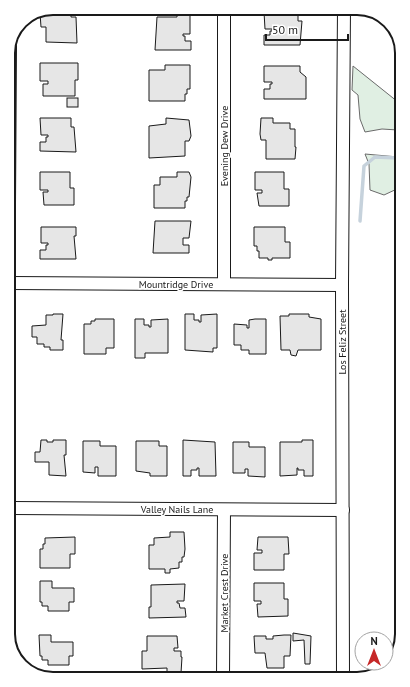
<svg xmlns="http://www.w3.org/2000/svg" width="410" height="687" font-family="'PT Sans',sans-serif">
  <rect width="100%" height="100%" fill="#fff"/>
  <!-- green -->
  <g fill="#e0efe3" stroke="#6a6a6a">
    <polygon points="353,66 398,102 398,130 382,129 365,132 360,119 358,95 352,90"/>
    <polygon points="365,154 398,157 399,188 384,195 370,190 369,164"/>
  </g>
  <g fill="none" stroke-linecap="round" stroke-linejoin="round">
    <!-- stream -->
    <polyline stroke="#c6d2dc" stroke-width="3.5" points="360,221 364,166 375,157 398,158"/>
  </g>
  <!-- building -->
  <g fill="#e6e6e6" stroke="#1a1a1a">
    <rect x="84" y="8" width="8" height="7"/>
    <polygon points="47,10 71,10 71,17 76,17 77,43 46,42 46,27 41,27 40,13"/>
    <polygon points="177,12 190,12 190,34 183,34 183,36 185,36 185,41 191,41 191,50 155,50 157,17 177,17"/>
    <polygon points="264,12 298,13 298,21 302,21 300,45 264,45 264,35 270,35 270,31 272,31 272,29 265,29"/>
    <polygon points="40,63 78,63 78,80 75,80 75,96 43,96 43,84 48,84 48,81 40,81"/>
    <polygon points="165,65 190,65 190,89 187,89 187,94 185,94 185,101 149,101 149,70 165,70"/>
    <polygon points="264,66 300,66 300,72 306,77 306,99 264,99 264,89 270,89 270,84 272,84 272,82 264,82"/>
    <rect x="67" y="98" width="11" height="9"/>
    <polygon points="40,118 71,118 71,127 74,127 76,152 40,151 40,142 46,142 46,137 48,137 48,135 41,135"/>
    <polygon points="166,118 189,120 191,136 189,141 185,141 185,156 149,158 149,126 166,124"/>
    <polygon points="261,118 273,118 273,123 290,123 290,129 295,129 295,147 296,147 295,159 266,159 266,140 261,140 260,134"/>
    <polygon points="40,172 70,172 70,188 74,188 74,205 44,205 43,192 48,192 48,190 40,190"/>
    <polygon points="177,172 189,172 191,177 189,197 187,197 187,201 185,201 185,208 154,208 154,185 160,185 160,177 177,177"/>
    <polygon points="255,172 284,172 284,189 289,189 289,206 259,206 257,193 262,193 262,190 255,190"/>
    <polygon points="155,221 191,221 189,238 183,238 183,245 189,245 189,253 153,253"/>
    <polygon points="41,227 76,227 76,236 74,236 76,259 40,259 40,250 46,250 46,245 48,245 48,243 41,243"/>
    <polygon points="254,227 285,227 285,242 290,242 290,258 272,258 272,260 268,260 268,258 259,258 259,251 257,251 257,246 254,246"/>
    <polygon points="53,314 63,314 61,340 63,340 63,350 50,350 50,347 44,347 44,344 37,344 37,337 32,337 32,326 46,325 46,315 53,315"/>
    <polygon points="185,314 194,314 194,320 199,320 199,322 201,322 201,315 217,314 217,348 213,348 213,352 185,350"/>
    <polygon points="289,314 309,314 309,317 321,319 321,350 298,350 296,356 291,355 290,350 281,350 280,316 289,316"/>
    <polygon points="95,319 114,319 114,348 106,348 106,354 84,354 84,324 91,324 91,321 95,321"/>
    <polygon points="135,319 144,319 144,325 149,325 149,327 151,327 151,320 168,319 168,353 145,353 145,358 135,358"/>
    <polygon points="255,319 266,319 266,354 249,354 249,350 241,350 241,345 234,345 234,324 247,325 247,328 249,328 249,320"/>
    <polygon points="41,440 47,440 47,442 53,442 53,440 66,440 66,455 64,455 66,476 49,475 49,462 35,462 35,452 40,452"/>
    <polygon points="183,440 215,442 216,476 199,476 199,468 197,468 197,470 191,470 191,476 183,476"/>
    <polygon points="302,440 313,440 313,476 304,476 304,470 298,470 298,468 297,468 297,475 280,476 280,442 302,442"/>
    <polygon points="83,441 100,441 100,446 116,446 116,476 98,476 98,467 95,467 95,473 83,472"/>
    <polygon points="136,441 159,441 159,446 167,446 167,476 150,476 150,473 136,471"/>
    <polygon points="233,442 249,442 249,447 265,447 265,477 248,476 248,469 245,469 245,473 233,473"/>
    <polygon points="170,532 184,532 185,549 184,557 182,557 182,562 179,562 179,568 170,569 170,573 165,573 165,569 149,569 149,545 154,545 154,538 170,537"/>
    <polygon points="75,537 75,554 70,554 70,568 40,568 40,549 43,549 43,544 45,544 45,538"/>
    <polygon points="258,537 288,537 289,554 284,554 284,570 254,570 254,553 262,553 262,550 257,550"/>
    <polygon points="40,581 52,581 52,588 74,588 74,602 69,602 69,611 48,611 48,606 42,606 42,602 40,602"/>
    <polygon points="254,583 284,583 284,599 288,599 288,616 258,617 257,604 261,604 261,601 254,601"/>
    <polygon points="185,584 184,601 177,601 177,603 179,603 180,608 185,608 186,617 149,618 149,607 151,607 151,585"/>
    <polygon points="293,633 311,636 310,664 305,664 304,640 293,641"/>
    <polygon points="39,635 51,635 51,642 73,642 73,656 69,656 69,665 48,665 48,660 42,660 42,656 40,656"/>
    <polygon points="284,635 291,635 290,656 284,656 284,668 267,668 265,653 255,653 254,636 266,636 266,639 273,639 273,636"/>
    <polygon points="147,636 177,636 178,648 174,648 174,651 181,651 181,657 182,657 181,673 167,673 167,668 142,669 142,651 147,651"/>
  </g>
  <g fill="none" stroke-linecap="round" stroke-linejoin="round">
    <defs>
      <g id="minor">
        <polyline points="9,203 10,46"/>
        <polyline points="10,283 342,285"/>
        <polyline points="224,284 224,8"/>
        <polyline points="11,508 343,510"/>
        <polyline points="343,675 342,285 344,8"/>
        <polyline points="223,677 224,510"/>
      </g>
    </defs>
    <!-- minor casing -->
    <use href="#minor" stroke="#1a1a1a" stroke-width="14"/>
    <!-- minor -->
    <use href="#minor" stroke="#fff" stroke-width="12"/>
  </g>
  <g text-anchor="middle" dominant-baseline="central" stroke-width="3" stroke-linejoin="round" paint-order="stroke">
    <!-- street labels -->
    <g font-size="10" fill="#1a1a1a" stroke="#fff">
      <text transform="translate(224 146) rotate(-90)">Evening Dew Drive</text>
      <text x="176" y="284">Mountridge Drive</text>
      <text transform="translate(342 342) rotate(-90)">Los Feliz Street</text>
      <text x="177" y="509">Valley Nails Lane</text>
      <text transform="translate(224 593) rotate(-90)">Market Crest Drive</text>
    </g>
  </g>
  <!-- crop -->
  <path d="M0 0H410V687H0ZM53 15H357A38 38 0 0 1 395 53V634A38 38 0 0 1 357 672H53A38 38 0 0 1 15 634V53A38 38 0 0 1 53 15Z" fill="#fff" fill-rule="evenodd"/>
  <path fill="none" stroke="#1a1a1a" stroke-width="2" d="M53 15H357A38 38 0 0 1 395 53V634A38 38 0 0 1 357 672H53A38 38 0 0 1 15 634V53A38 38 0 0 1 53 15Z"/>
  <!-- north arrow -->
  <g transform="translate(374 651)"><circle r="19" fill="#ffffff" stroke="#a3a3a3"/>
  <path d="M0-3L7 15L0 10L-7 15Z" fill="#c62828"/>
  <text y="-6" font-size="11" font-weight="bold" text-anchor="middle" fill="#1a1a1a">N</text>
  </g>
  <!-- scale -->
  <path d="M266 34v6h82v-6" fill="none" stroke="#1a1a1a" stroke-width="2"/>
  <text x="272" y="34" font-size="12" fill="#1a1a1a" stroke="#ffffff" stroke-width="3" paint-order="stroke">50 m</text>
</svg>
